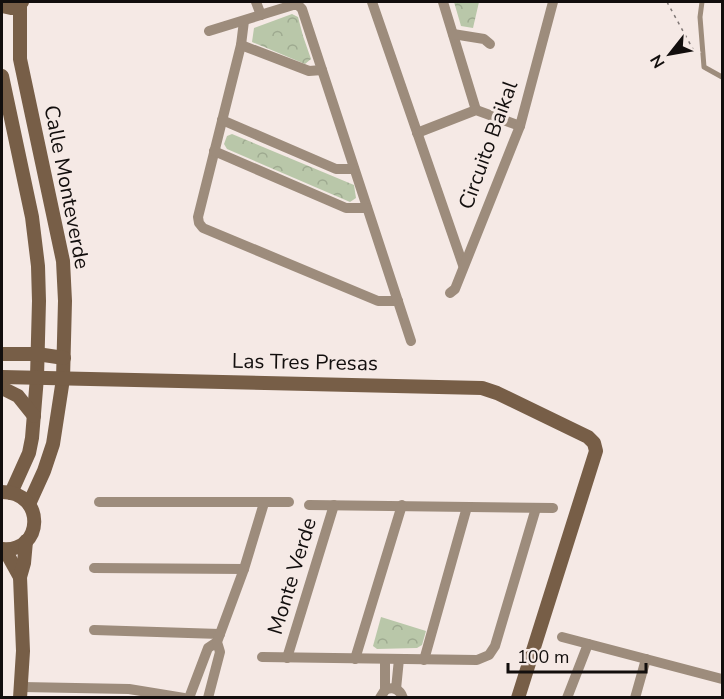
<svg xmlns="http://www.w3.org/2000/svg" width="724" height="699" font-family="'Nunito Sans',sans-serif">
  <defs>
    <pattern id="park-crowns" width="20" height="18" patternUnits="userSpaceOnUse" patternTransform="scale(1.5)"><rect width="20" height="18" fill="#b9c7a9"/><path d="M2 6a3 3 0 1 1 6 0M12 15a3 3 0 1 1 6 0" fill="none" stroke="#9eaa90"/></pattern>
  </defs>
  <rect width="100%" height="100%" fill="#f5e9e5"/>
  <!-- park -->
  <g fill="url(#park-crowns)">
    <polygon points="454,2 479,2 473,28 461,26"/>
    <polygon points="292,14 298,17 303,36 311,59 305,64 252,42 254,28"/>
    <polygon points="232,134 354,185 356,198 350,202 227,149 224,144 227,136"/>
    <polygon points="381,617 426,631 422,645 417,648 377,649 373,646"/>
  </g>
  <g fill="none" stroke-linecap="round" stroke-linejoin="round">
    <!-- path -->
    <polyline stroke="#817977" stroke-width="1.5" stroke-dasharray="3 4.5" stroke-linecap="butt" points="667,2 694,51"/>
    <!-- lane -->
    <polyline stroke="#9d8c7c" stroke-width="5" points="702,2 700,17 704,67 722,77"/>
    <!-- street -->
    <g stroke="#9d8c7c" stroke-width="10">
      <polyline points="256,2 261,15"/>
      <polyline points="372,2 463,265"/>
      <polyline points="443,2 476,110"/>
      <polyline points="244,21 241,45 198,217 199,223 203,228 378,301 398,301"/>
      <polyline points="209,31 293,5 298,5 302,9 411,341"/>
      <polyline points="453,34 484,39 490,44"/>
      <polyline points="241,45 309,71 322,70"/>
      <polyline points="222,120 336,169 354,169"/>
      <polyline points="417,133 476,110 520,126"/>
      <polyline points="214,151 346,208 367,208"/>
      <polyline points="450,293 455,289 520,126 553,2"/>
      <polyline points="99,502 289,502"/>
      <polyline points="309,505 553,508"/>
      <polyline points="94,568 244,569"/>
      <polyline points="94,630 220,634"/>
      <polyline points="562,637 722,679"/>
      <polyline points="262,657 477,660 489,655 495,646 536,508"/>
      <polyline points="287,658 334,505"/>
      <polyline points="355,659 402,505"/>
      <polyline points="424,660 467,507"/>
      <polyline points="22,687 129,689 184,698"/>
      <polyline points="396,689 399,659"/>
      <polyline points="385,690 385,659"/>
      <polyline points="189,698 208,648 217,642"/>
      <polyline points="208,698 220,652 217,642 244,569 264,503"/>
      <path d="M380 698 385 690C393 686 400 689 403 698"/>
      <polyline points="567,698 588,644"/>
      <polyline points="635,698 646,659"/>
    </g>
    <!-- secondary -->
    <g stroke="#775e47" stroke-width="14">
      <polyline points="20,3 20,59 63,261 65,301 63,379 53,444 44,471 29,504"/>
      <polyline points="2,6 11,8 22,2"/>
      <polyline points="2,76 32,217 38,266 39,301 37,377 32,438 29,453 11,493"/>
      <polyline points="2,354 37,354 64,358"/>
      <polyline points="2,377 482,388 497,393 588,437 594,443 596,451 518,698"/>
      <polyline points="2,388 18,396 34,416"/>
      <path d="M2 492C46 492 44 553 2 549"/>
      <polyline points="5,550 20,577"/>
      <polyline points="20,698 23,651 20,577 24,563 26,541"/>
    </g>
  </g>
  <g text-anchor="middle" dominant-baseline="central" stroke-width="6" stroke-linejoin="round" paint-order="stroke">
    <!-- street labels -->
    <g font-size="21" fill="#120e0d" stroke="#f5e9e5">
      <text transform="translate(488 145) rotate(-70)">Circuito Baikal</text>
      <text transform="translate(67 187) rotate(79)">Calle Monteverde</text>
      <text transform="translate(305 362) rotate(1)">Las Tres Presas</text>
      <text transform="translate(292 576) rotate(-73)">Monte Verde</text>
    </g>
  </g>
  <!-- border -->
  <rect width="724" height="699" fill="none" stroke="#120e0d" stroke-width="6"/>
  <!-- north arrow -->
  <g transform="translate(670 54) rotate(239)" stroke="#f5e9e5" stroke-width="4.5" paint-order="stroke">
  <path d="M0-4.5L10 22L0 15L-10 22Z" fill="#120e0d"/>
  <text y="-9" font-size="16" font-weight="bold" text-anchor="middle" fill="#120e0d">N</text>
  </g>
  <!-- scale -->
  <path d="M508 663v9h138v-9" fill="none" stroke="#120e0d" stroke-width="3"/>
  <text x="517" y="663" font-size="18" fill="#120e0d" stroke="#f5e9e5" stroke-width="4.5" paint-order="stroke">100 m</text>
</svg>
